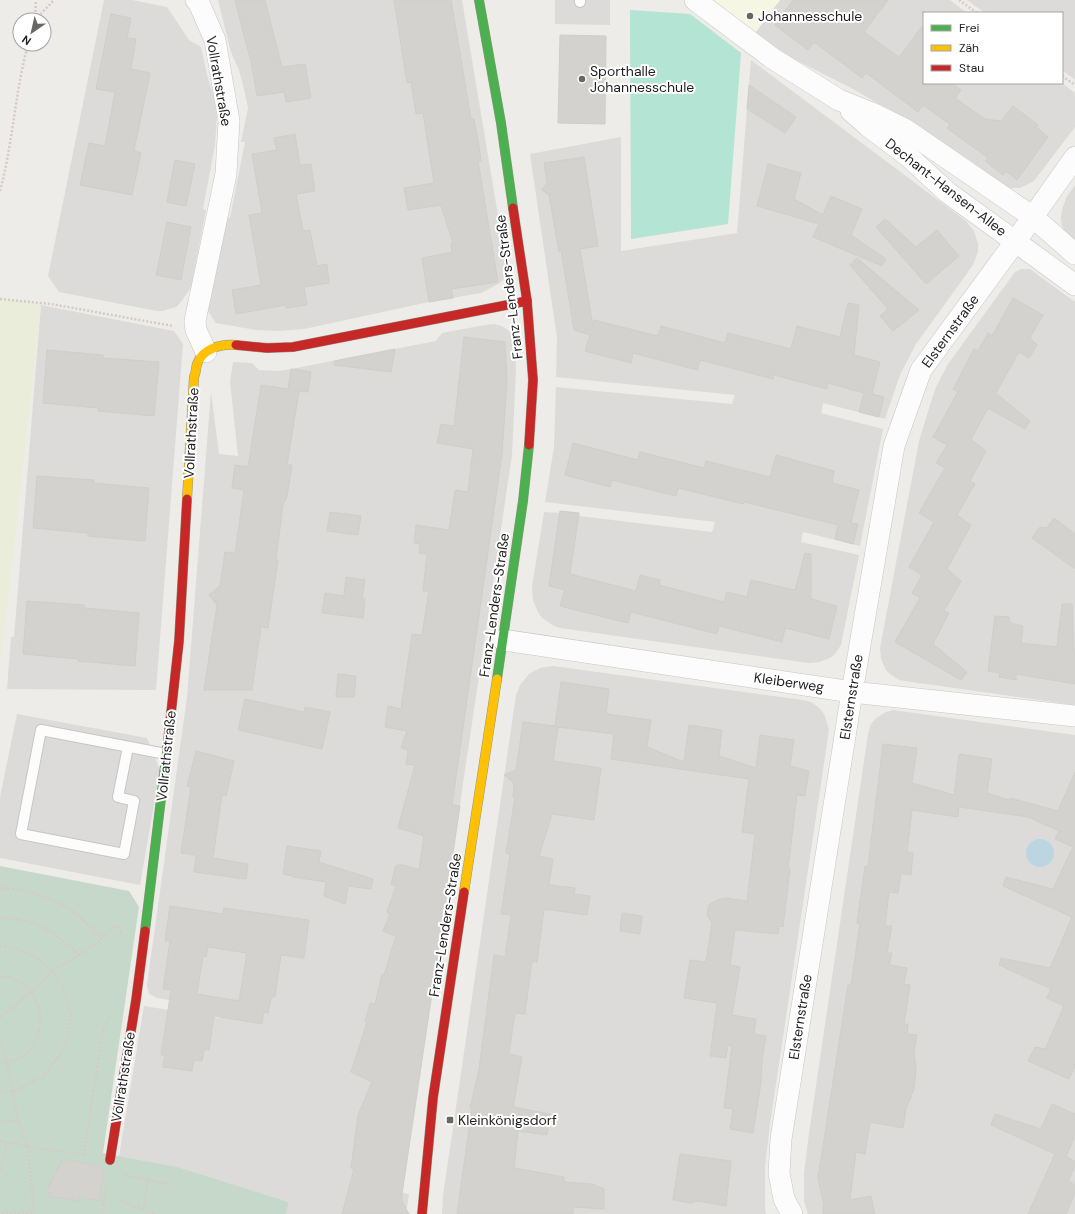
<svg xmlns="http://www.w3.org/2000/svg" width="1075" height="1214" font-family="'DM Sans',sans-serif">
  <rect width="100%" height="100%" fill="#edece8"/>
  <!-- residential -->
  <g fill="#dcdbd9">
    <polygon points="104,0 132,0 167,7 189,40 201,47 208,79 214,96 217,117 215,145 203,209 206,210 191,287 181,302 176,307 163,311 157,311 59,292 48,276"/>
    <polygon points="218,0 462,0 507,269 505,277 500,283 481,293 429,302 304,329 278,331 256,330 216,323 208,311 226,218 230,218 245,142 241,142 248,108 244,89 239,70 231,52"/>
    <polygon points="555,0 610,0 610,25 555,24"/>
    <polygon points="780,0 950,0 967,13 924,13 924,83 1062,83 1075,93 1075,127 1034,181 1020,188 1006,188 911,123 855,90 784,54 755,33"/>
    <polygon points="967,0 1075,0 1075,80 1062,70 1062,13 985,13"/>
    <polygon points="751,60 966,221 974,231 978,244 978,252 973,265 916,344 900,375 885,419 823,403 821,413 883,429 860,546 803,532 801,542 859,555 841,645 835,654 830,658 819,662 809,663 560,628 554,626 542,618 538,612 533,600 532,587 544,512 559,513 560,511 580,513 579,516 712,532 715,522 545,502 554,447 556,387 732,404 735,395 556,377 557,338 530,154 621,137 621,251 737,233"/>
    <polygon points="1075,185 1075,243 1067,235 1062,226 1061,218 1062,210 1066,198"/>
    <polygon points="1021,269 1030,269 1034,272 1075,302 1075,705 905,681 899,680 890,674 886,670 881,659 880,648 919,441 931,402 936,387 948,364 1015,272"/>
    <polygon points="41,305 174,331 183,344 156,690 7,689 11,637 14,637"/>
    <polygon points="494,324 502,326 509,331 512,335 515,350 516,370 512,455 402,1193 409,1194 406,1214 286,1214 289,1202 178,1167 119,1156 144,1006 219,1018 221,1008 157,998 149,994 147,985 187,697 211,392 219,454 238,456 230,382 233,362 252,363 259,370 278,371 291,369 436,341 442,333 485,325"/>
    <polygon points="553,666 803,700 811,702 817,706 822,711 825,716 829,730 770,1124 765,1167 765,1207 766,1214 442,1214 443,1195 454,1121 516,695 520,685 529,674 540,668"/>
    <polygon points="893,710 1075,735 1075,1214 808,1214 804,1201 804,1173 809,1133 868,734 871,724 875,719 886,712"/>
    <polygon points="17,714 147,738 160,770 140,885 0,858 0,797"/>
  </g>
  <!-- education -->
  <polygon fill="#f5f6e4" points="712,0 780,0 755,33"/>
  <!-- farmland -->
  <polygon fill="#ebeddb" points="0,297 41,305 9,591 0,666"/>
  <!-- cemetery -->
  <polygon fill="#c6d8c9" points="0,866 129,891 139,907 103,1153 178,1167 289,1202 286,1214 0,1214"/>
  <!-- pitch -->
  <polygon fill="#b3e4d4" points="630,10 690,14 741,53 728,224 631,239"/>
  <!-- water -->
  <circle fill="#bbd6e0" cx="1040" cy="853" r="14"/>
  <!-- building -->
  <g fill="#d4d2cf" stroke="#d0cec9" fill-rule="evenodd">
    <polygon points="235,0 265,0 282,67 305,64 311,98 286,102 284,92 257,96 252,66"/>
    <polygon points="394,0 451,0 471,119 474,119 479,146 481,161 478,161 498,282 451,289 453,298 429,302 422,258 452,252 451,243 453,243 441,205 408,210 404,188 434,183 423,113 416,114 411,82 407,83"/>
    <polygon points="793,0 888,0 864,32 899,57 924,24 924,83 952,83 961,90 955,98 985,119 1001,121 1013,106 1038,125 1036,127 1048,137 1017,180 1006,171 1003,175 985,161 988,158 947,128 950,124 923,105 918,112 866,73 862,78 814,42 808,50 775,25"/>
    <polygon points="111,14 131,18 127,38 136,39 131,69 150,73 134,151 141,153 132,195 80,185 89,143 105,146 115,92 96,89"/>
    <polygon points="560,35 606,36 605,124 558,123"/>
    <polygon points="749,85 796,117 785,133 747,109"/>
    <polygon points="295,134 300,165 311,164 315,191 296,194 303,231 310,230 317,266 327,264 329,283 304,287 307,305 286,308 286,305 236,314 232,290 261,285 249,215 262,213 252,154 277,150 274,138"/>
    <polygon points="584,157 598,246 580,249 593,326 594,320 658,336 661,326 725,343 728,333 791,349 797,326 840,337 848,303 859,305 854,355 880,362 872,394 884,397 879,417 859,412 864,393 828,383 827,389 774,375 773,379 700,360 697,370 633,353 631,363 585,351 590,335 574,330 561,251 559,252 549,195 542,190 547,183 544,163"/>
    <polygon points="175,160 195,164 186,206 167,202"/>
    <polygon points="768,164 801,173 794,199 823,215 831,196 862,209 851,235 886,259 882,266 813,237 819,224 757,206"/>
    <polygon points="885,219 916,247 937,230 959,256 926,284 876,227"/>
    <polygon points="167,222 191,227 181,280 156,275"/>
    <polygon points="857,258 919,310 893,331 880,316 888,309 850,265"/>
    <polygon points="1013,298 1043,315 1030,338 1037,345 1029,358 1019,352 996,393 1030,421 1025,429 988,408 971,439 986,451 970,481 975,484 957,515 971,525 947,569 961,581 944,611 949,613 933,644 967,672 961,680 895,642 920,598 912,593 922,575 909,567 934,522 919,513 945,468 936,463 947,445 933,437 958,392 953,389 974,349 978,351 988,333 992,336"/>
    <polygon points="464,337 505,342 507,381 502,454 452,805 460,806 402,1194 402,1201 409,1214 342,1214 354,1169 351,1168 358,1115 372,1082 351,1072 367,1022 365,1022 370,1003 375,1004 382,974 384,975 396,936 383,931 390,914 387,912 396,886 391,884 396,865 404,865 419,870 424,836 398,828 415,765 406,764 408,750 401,748 407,731 385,727 388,706 401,709 412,634 422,635 429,591 423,591 427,554 419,553 420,544 414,543 416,525 449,530 455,490 468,492 473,449 437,443 441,424 454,426"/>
    <polygon points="395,349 391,372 334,365 334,361"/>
    <polygon points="47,350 103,355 103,358 159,362 154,416 98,411 98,408 43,403"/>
    <polygon points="291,369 311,372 308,392 299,391 287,465 292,465 287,496 283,505 280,528 276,559 278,560 268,628 261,627 252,690 204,690 217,605 209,595 220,586 225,552 235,553 244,490 232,488 235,465 248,467 261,385 288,389"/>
    <polygon points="573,443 638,460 640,452 704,468 706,461 770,477 776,455 834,471 832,483 859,490 851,523 858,524 853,544 835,539 838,525 744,502 743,504 678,488 676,496 612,480 610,487 565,475"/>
    <polygon points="37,476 94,480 93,483 149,488 145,541 88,536 88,533 33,528"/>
    <polygon points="560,511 579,513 570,574 636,591 640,575 660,580 659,585 724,602 727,592 747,597 751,580 795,590 805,553 811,554 811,599 837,606 829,639 785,628 782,642 719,626 717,634 631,612 628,623 560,606 565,590 549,586"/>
    <polygon points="330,512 361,516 358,535 327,531"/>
    <polygon points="1054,518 1075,534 1075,569 1032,538 1040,527 1047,528"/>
    <polygon points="346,577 365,580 362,598 365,599 363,618 322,613 325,593 344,596"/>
    <polygon points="27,601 84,605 84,608 139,613 135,666 78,661 78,659 23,654"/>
    <polygon points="1062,604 1072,604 1074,652 1075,652 1075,684 1016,674 1016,680 999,677 1000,673 988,671 995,616 1009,617 1010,623 1023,626 1021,643 1057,647"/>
    <polygon points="338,674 356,676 354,697 336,697"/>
    <polygon points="561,682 609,689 606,714 651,720 647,747 684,762 689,725 722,730 719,756 756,768 760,735 794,740 790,766 809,771 805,796 797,795 788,869 790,869 783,927 779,926 778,934 735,930 730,965 740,967 732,1015 756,1019 754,1034 766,1036 762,1060 761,1082 753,1133 730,1129 733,1109 724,1108 732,1046 728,1045 726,1058 710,1056 717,1003 684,998 690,960 706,962 712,923 707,915 709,905 717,900 725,898 747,901 755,834 742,832 749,779 611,759 614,734 558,727 553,761 601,768 594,820 552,814 539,856 553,859 549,885 575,888 574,894 590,896 587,915 544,909 537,962 532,961 525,1014 515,1013 509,1054 522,1057 513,1107 550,1114 547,1135 518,1131 514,1168 564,1177 564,1182 592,1184 604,1189 604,1209 573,1207 573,1214 457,1214 472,1108 470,1108 479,1069 494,955 505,957 511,915 501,914 510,854 506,853 515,797 513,797 514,783 504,775 516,770 523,722 555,726"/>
    <polygon points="245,699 304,712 305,707 330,712 322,749 238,730"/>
    <polygon points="883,744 917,748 912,783 954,795 959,754 992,759 987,793 1009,800 1010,798 1058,811 1075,772 1075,1067 1069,1079 1028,1061 1035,1047 1045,1049 1064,1006 1047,998 1051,989 999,965 1001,958 1050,968 1072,917 1003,886 1006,877 1053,889 1073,847 1055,839 1059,831 1028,817 959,807 958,817 912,810 907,852 913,853 911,875 901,873 898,893 889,892 885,926 892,926 887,953 892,953 889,965 907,968 904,984 910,985 904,1024 908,1024 907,1034 917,1035 914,1051 916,1070 914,1089 906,1109 903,1128 870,1122 865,1154 856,1152 850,1200 871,1196 875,1214 823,1214 823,1206 824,1205 818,1178 848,985 851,985 860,923 857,923 865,866 868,866"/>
    <polygon points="196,751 234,761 226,796 222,795 213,858 248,864 246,879 194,872 196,855 181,853 191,787 187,786"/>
    <polygon points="287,846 321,851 319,862 373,879 371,889 348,886 345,904 324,896 326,882 293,877 293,876 283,874"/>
    <path d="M170 906 223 914 224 908 309 920 304 958 281 955 275 997H271L268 1013 264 1012 262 1024 214 1016 209 1050 204 1049 202 1061 194 1060 192 1071 163 1067 165 1055H161L171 990 163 989 170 941H165ZM208 947 247 953 239 1001 197 994 203 956 206 957Z"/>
    <polygon points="622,913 642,916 640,934 620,931"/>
    <polygon points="1052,1104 1075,1114 1075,1135 1066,1157 1075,1161 1075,1166 1068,1181 1075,1185 1075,1193 1066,1214 1028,1214 1055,1154 991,1125 995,1114 1041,1129"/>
    <polygon points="680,1154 731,1161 726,1206 698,1201 691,1203 673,1200"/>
    <polygon points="63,1159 99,1166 104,1170 99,1201 79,1197 80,1201 49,1196 51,1193 46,1192"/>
  </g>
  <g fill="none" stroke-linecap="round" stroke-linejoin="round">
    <defs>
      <g id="lane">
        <polyline points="580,2 580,0"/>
        <polyline points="128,747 118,797 134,801 124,854 21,834 41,730 166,754"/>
      </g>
      <g id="street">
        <polyline points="196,0 198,1 215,40 229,121 226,174 195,321 196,330 206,352"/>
        <polyline points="695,0 772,58 839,100 874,114 906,130 1033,217 1075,254"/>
        <polyline points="851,111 868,126 908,156 947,192 1075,285"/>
        <polyline points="503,640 852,692 1075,716"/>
        <polyline points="792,1214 784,1199 779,1173 781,1139 852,692 894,446 921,370 1015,242 1075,157"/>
      </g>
      <g id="fast">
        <polyline points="479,0 501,123 513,208"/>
        <polyline points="497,679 523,501 529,445"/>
        <polyline points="145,931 167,749"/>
      </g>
      <g id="slow">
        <path d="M187 499 194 377C196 373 196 368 197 364 203 348 221 344 236 345"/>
        <polyline points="464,892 497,679"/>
      </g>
      <g id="jam">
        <polyline points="513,208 527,301 533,380 529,445"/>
        <polyline points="236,345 267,348 293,347 527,301"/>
        <polyline points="167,749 179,641 187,499"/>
        <polyline points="110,1160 136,1000 145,931"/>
        <polyline points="422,1214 433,1098 464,892"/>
      </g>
    </defs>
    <!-- lane casing -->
    <use href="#lane" stroke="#c6c6c4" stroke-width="12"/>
    <!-- street casing -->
    <use href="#street" stroke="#c6c6c4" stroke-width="22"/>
    <!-- fast casing -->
    <use href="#fast" stroke="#939780" stroke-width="10"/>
    <!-- slow casing -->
    <use href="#slow" stroke="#939780" stroke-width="10"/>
    <!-- jam casing -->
    <use href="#jam" stroke="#939780" stroke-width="10"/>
    <!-- path -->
    <g stroke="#d6cac7" stroke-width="2.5" stroke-dasharray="2 2" stroke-linecap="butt">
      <polyline points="959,0 977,13"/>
      <polyline points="35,20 54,0"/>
      <polyline points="35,20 36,0"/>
      <polyline points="1062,76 1075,85"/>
      <path d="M0 191C13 143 15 92 28 44"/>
      <polyline points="0,299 51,304 173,326"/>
      <path d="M0 888C29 890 57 898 80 917 87 923 94 931 102 939"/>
      <path d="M0 917C37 920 52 930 79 955"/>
      <polyline points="0,946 18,949 41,960 52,971 63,986 71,1017 65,1047 43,1077 12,1092 0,1092"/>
      <path d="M0 976C54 980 53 1061 0 1063"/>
      <polyline points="0,1017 32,992 52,971 79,955 102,939 114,926 119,927 122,933"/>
      <polyline points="0,1039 7,1063 18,1120 28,1147 34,1213 0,1213"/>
      <polyline points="0,1122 18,1120"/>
      <polyline points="0,1141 28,1147 84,1155"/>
      <polyline points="84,1155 103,1029 109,1017"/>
      <polyline points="0,1170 7,1142"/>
      <polyline points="125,1175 148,1180 143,1209"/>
      <polyline points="148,1180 171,1185"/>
      <polyline points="119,1200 155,1214"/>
      <polyline points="102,1214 107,1181"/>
    </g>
    <!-- lane -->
    <use href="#lane" stroke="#fcfcfc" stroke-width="10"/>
    <!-- street -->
    <use href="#street" stroke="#fcfcfc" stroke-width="21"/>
    <!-- fast -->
    <use href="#fast" stroke="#4caf50" stroke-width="9"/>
    <!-- slow -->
    <use href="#slow" stroke="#ffc107" stroke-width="9"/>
    <!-- jam -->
    <use href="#jam" stroke="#c62828" stroke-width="9"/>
  </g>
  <!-- markers -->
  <g fill="#676765" stroke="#fff" stroke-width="1.5">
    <circle cx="750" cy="16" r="4"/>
    <circle cx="582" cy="79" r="4"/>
    <rect x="446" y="1116" width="8" height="8" rx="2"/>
  </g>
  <g text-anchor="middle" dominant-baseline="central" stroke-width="4" stroke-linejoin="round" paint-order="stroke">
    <!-- poi labels -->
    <g font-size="14" fill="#1f1f1f" stroke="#fff" text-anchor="start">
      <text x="758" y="16">Johannesschule</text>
      <text x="590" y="71">Sporthalle<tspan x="590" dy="16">Johannesschule</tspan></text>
      <text x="458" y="1120">Kleinkönigsdorf</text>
    </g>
    <!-- street labels -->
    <g font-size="14" fill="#1f1f1f" stroke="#fff">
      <text transform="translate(219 81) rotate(80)">Vollrathstraße</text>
      <text transform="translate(946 187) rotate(38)">Dechant-Hansen-Allee</text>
      <text transform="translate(509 287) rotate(-97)">Franz-Lenders-Straße</text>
      <text transform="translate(950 331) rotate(-54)">Elsternstraße</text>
      <text transform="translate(191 433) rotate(-87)">Vollrathstraße</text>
      <text transform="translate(494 605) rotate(-82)">Franz-Lenders-Straße</text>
      <text transform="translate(789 682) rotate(8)">Kleiberweg</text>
      <text transform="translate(851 697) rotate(-81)">Elsternstraße</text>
      <text transform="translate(166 756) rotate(-84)">Vollrathstraße</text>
      <text transform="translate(445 925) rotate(-81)">Franz-Lenders-Straße</text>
      <text transform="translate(800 1017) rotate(-81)">Elsternstraße</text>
      <text transform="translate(123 1077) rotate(-81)">Vollrathstraße</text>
    </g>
  </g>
  <!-- legend -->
  <rect x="923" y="12" width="140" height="72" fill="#ffffff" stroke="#a5a5a5"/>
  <rect x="931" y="25" width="20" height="6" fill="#4caf50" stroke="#a5a5a5"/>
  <text x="959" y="32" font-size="12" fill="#1f1f1f">Frei</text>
  <rect x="931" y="45" width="20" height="6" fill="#ffc107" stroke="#a5a5a5"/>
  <text x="959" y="52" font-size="12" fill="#1f1f1f">Zäh</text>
  <rect x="931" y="65" width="20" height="6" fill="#c62828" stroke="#a5a5a5"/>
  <text x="959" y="72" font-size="12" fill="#1f1f1f">Stau</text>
  <!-- north arrow -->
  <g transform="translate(32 32) rotate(214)"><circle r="19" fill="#ffffff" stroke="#a5a5a5"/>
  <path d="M0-3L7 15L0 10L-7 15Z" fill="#676765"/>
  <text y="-6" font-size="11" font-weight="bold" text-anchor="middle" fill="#1f1f1f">N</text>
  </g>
</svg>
